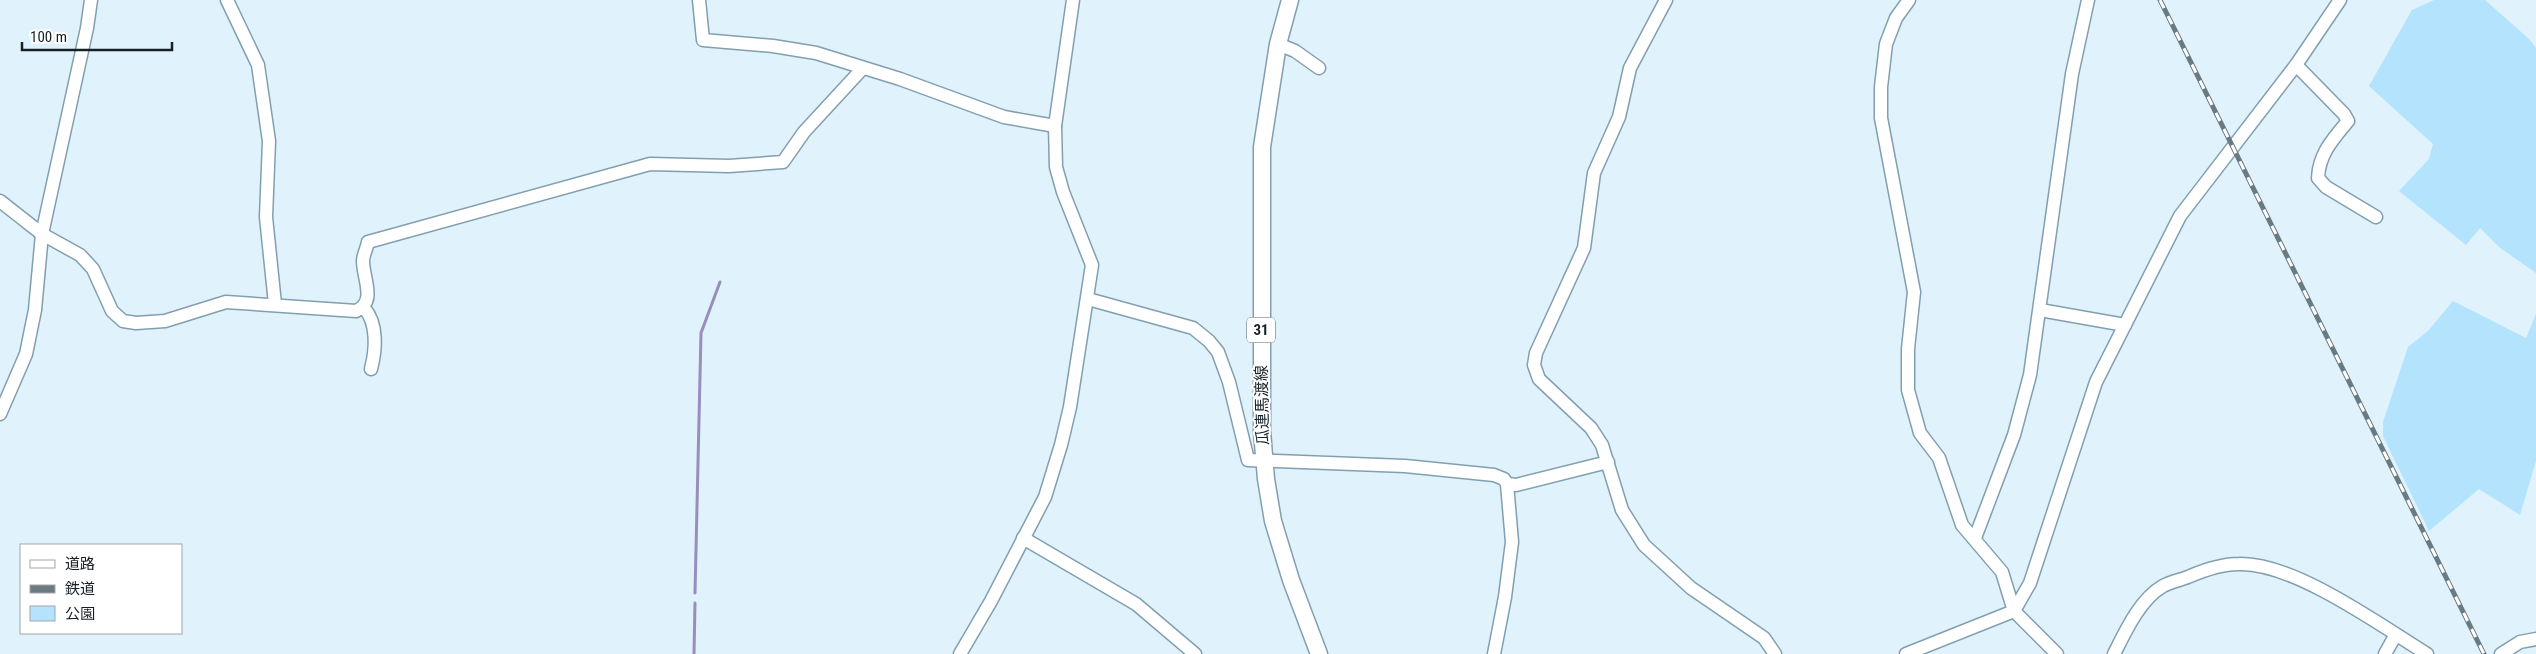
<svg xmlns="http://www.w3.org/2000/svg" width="2536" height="654" font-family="'Roboto Condensed','Noto Sans JP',sans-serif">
  <rect width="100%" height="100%" fill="#e0f2fc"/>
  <!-- green -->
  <g fill="#b3e3fd">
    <polygon points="2434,0 2485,0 2529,39 2536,48 2536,273 2499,247 2480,228 2466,245 2399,191 2429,159 2433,144 2369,86 2412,10"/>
    <polygon points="2453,301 2526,338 2536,314 2536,461 2520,515 2479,489 2429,531 2383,436 2383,422 2408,347 2428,331"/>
  </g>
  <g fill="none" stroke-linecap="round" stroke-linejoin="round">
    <!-- stream -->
    <g stroke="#988ebb" stroke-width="3">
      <polyline points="695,593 701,333 720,282"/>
      <polyline points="694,654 695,603"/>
    </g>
    <defs>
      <g id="minor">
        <polyline points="227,0 258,65 269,141 266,217 275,304"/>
        <polyline points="699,0 703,40 773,46 816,53 900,79 1004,117 1055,126"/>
        <polyline points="1666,0 1630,68 1619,117 1594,173 1584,248 1536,353 1534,365 1539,379 1591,428 1602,445 1622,510 1644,545 1691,588 1764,638 1775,654"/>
        <polyline points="1909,0 1896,18 1886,44 1881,87 1881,118 1914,292 1908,349 1908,390 1920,433 1939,458 1962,525 2002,572 2014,611 2057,654"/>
        <polyline points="1278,44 1295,51 1319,68"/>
        <path d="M2296 65 2344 114 2348 121C2333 139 2319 154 2318 178L2326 187 2376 217"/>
        <path d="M0 201 42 234 80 255 93 269 112 311 123 321 136 323 165 321 226 302 356 311C377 302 363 279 363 261 363 255 367 248 368 242L650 164 729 166 783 162 804 132 863 68"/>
        <polyline points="1088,299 1193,328 1209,341 1218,352 1229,382 1248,460 1405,466 1494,475 1504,479 1507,484 1512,542 1505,597 1494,654"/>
        <path d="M364 308C378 323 376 350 371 369"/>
        <polyline points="2040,310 2125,325"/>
        <polyline points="0,414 26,354 35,310 42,234 87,28 91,0"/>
        <polyline points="1507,484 1516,485 1608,462"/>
        <polyline points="1023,538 1136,604 1195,654"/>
        <polyline points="1975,538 2014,435 2030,375 2072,74 2088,0"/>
        <polyline points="960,654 991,601 1045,497 1061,445 1070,407 1092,265 1063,192 1056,167 1055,126 1073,0"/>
        <polyline points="1906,654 2014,611 2030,583 2096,382 2180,216 2296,65 2340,0"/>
        <path d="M2114 654C2125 632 2140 599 2163 586 2170 582 2180 580 2188 577 2204 570 2221 564 2239 564 2293 562 2380 625 2427 654"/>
        <polyline points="2385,654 2395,636"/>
        <polyline points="2501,654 2520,642 2536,639"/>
      </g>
      <polyline id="major" points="1290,0 1278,44 1262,147 1262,431 1266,479 1273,521 1291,580 1319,654"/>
    </defs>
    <!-- minor casing -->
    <use href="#minor" stroke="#829faf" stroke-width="15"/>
    <!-- major casing -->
    <use href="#major" stroke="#829faf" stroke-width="19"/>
    <!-- minor -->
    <use href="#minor" stroke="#fff" stroke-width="12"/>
    <!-- major -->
    <use href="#major" stroke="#fff" stroke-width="16"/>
    <defs>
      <polyline id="rail" points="2160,0 2484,654"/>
    </defs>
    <!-- rail casing -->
    <use href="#rail" stroke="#6b7981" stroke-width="5"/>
    <!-- rail -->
    <use href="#rail" stroke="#fff" stroke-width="3" stroke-dasharray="9" stroke-linecap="butt"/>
  </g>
  <g text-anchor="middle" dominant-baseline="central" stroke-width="4" stroke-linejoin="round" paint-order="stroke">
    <!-- shield labels -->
    <rect fill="#fff" stroke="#5a6367" stroke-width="1" x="1247" y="317.5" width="28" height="25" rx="4"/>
    <g font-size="15" font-weight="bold" fill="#142026">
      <text x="1261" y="330">31</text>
    </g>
    <!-- street labels -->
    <g font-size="16" fill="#142026" stroke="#fff">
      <text transform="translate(1262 405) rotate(-91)">瓜連馬渡線</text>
    </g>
  </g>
  <!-- legend -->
  <rect x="20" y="544" width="162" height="90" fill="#ffffff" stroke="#a1a6a8"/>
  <rect x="30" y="560" width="25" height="8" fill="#ffffff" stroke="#a1a6a8"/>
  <text x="65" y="569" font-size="15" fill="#142026">道路</text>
  <rect x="30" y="585" width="25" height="8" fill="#6b7981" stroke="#a1a6a8"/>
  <text x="65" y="594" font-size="15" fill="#142026">鉄道</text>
  <rect x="30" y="606" width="25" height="15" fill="#b3e3fd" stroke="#a1a6a8"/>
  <text x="65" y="619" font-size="15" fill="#142026">公園</text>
  <!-- scale -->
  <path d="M22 42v8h150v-8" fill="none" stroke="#142026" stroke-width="2.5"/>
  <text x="30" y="42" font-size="15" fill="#142026" stroke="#ffffff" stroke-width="4" paint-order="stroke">100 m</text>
</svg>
